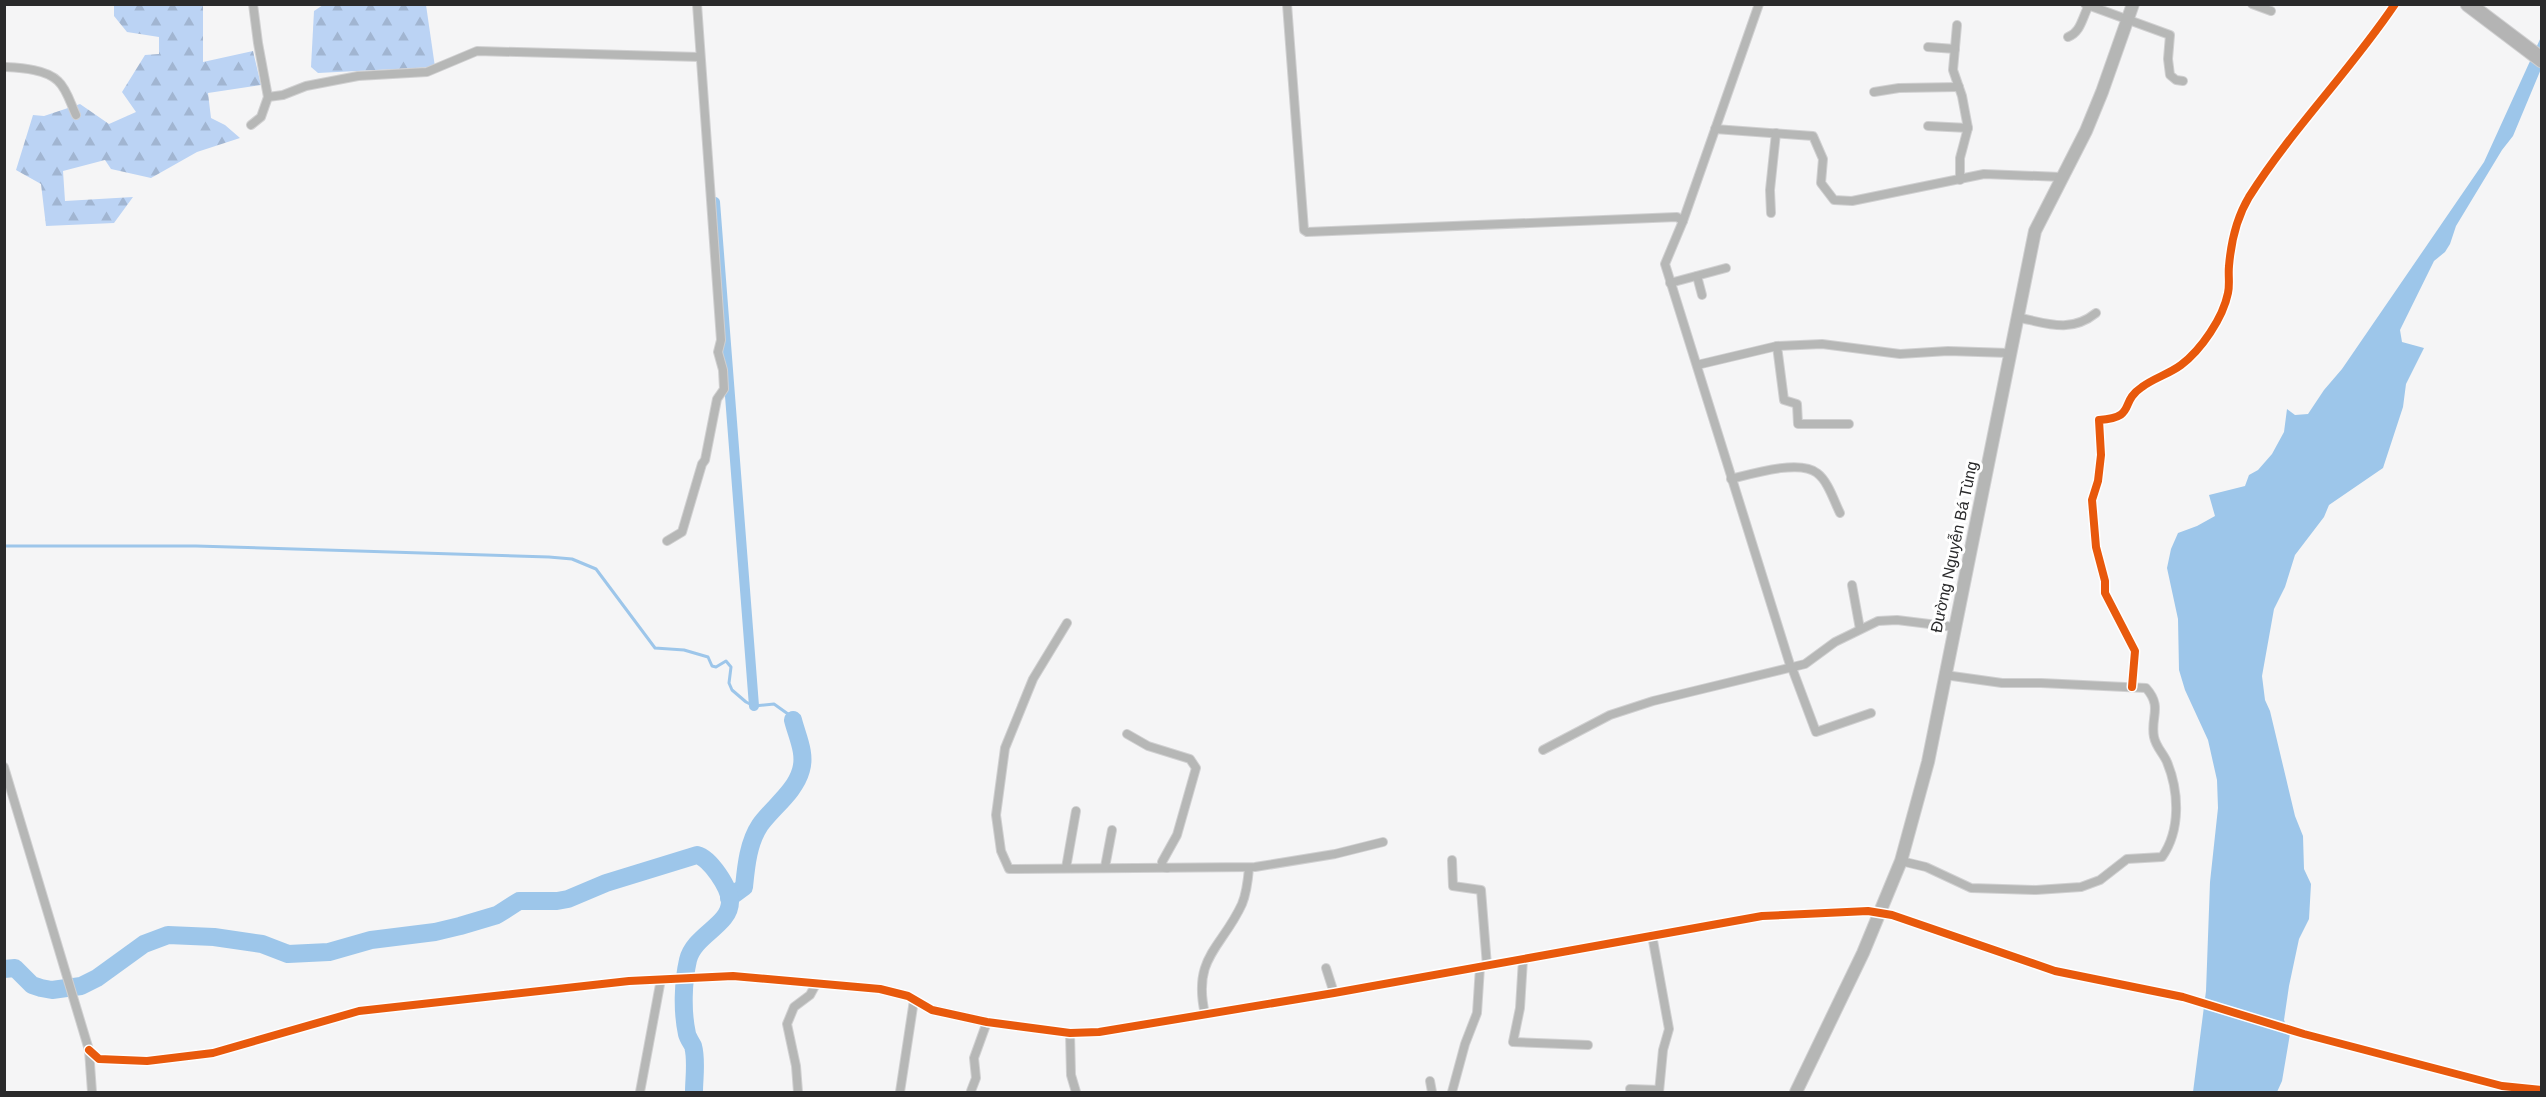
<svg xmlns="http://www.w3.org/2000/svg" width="2546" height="1097" font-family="Helvetica,sans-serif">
  <defs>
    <pattern id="forest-firs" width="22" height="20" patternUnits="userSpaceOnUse" patternTransform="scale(1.5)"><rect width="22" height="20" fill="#bbd3f4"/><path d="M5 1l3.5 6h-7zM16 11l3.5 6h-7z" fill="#a1b5d1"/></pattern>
  </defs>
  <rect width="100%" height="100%" fill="#f5f5f6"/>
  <!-- forest -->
  <g fill="url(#forest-firs)">
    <polygon points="114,5 203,5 203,62 253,51 261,85 208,93 211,118 225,125 240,138 197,152 151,178 111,169 105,160 63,171 65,201 133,197 114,223 46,226 41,184 16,170 33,115 44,116 80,104 109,124 136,112 122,92 145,55 159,54 159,37 127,32 114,16"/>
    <polygon points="323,5 426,5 435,67 318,73 311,67 314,11"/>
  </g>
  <!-- water -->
  <polygon fill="#9dc6ea" points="2541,37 2541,69 2513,136 2502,150 2456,226 2450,244 2445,252 2434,261 2400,330 2402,342 2424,348 2406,384 2403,407 2383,468 2329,505 2324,517 2295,555 2285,587 2274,609 2262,676 2265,700 2270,711 2295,816 2303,836 2304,869 2311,884 2309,919 2299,939 2289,986 2284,1020 2290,1034 2282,1081 2277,1092 2193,1092 2206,991 2210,882 2218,808 2217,780 2208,740 2185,690 2179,670 2178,619 2167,568 2171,549 2178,533 2197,526 2215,516 2209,495 2245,486 2249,475 2258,470 2272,454 2284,432 2287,409 2295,415 2308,414 2324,390 2342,369 2484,162"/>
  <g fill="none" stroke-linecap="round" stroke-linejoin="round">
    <!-- stream -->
    <polyline stroke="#9dc6ea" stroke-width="3" points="4,546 196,546 549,557 572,559 596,569 655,648 684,650 708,657 712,666 716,667 726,661 731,667 729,683 732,690 746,702 754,706 774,704 788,714 793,720"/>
    <!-- canal -->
    <polyline stroke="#9dc6ea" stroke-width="10" points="715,202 754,706"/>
    <!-- river -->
    <g stroke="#9dc6ea" stroke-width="18">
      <path d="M729 898 744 887C746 867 748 843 760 825 773 807 795 792 801 770 806 753 797 736 793 720"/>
      <path d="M4 969 15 968 32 985 41 988 52 990 81 986 97 978 144 944 168 935 214 937 262 944 288 954 329 952 371 940 435 932 460 926 497 915 519 901H557L568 899 606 883 697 855C710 858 730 888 730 902 730 925 694 935 688 960 683 982 682 1011 687 1034 688 1038 691 1042 693 1046 697 1060 694 1078 694 1092"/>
    </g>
    <defs>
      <g id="street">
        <polyline points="1287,4 1304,230 1307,232 1677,217 1683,221"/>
        <polyline points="1759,4 1683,221 1665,264 1791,668"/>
        <polyline points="2085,4 2170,35 2168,59 2170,75 2176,80 2183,81"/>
        <polyline points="2252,4 2271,11"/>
        <polyline points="1957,25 1953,70 1962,96 1968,128 1960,158 1960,180"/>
        <path d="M2068 37C2081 32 2082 18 2089 5"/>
        <polyline points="1928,47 1955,49"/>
        <path d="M4 67C21 68 46 69 58 81 67 89 71 105 76 115"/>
        <polyline points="1874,92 1899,88 1959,87"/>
        <polyline points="268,97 283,95 306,86 358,76 427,72 477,51 700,57"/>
        <polyline points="251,125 261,117 268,97 258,43 253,4"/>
        <polyline points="1928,126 1968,128"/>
        <polyline points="1715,129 1813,136 1823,159 1821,183 1834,200 1852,201 1984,174 2061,177"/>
        <polyline points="1771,213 1770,190 1776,133"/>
        <polyline points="1697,276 1702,295"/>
        <polyline points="1670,283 1726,268"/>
        <path d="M2016 317C2046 323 2070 334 2096 313"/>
        <polyline points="1777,346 1784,400 1797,404 1798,424 1849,424"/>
        <polyline points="1697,365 1777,346 1822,344 1900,354 1948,351 2009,353"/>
        <path d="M1731 479C1751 474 1800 459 1817 473 1828 481 1834 501 1840 513"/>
        <polyline points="667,541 682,532 702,464 705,460 717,399 724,389 723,370 718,352 721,340 697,4"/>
        <polyline points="1852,585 1860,629"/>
        <polyline points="1067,623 1033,679 1005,748 996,815 1001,851 1009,869 1255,867 1335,854 1383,842"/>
        <polyline points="1792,668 1816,732 1871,713"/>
        <path d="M2132 687 2135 651 2105 593V581L2096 547 2092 500 2098 481 2101 455 2099 420C2138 417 2118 403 2142 387 2154 378 2169 374 2181 365 2201 350 2223 318 2228 293 2230 284 2228 275 2229 266 2231 242 2237 217 2249 197 2292 129 2350 71 2395 4"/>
        <polyline points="1127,734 1148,746 1190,759 1196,768 1177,835 1162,862 1163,867 1167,868"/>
        <polyline points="1543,750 1610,715 1653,701 1805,664 1835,642 1878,621 1897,620 1954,627"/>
        <polyline points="4,767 89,1050 92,1092"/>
        <polyline points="1452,860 1453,886 1481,890 1487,966"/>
        <path d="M1901 861 1926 867 1971 888 2036 890 2081 887 2100 880 2127 859 2162 857C2181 830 2179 791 2167 762 2163 753 2156 747 2154 737 2150 717 2163 707 2146 688L2041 683H2002L1945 675"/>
        <polyline points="1105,867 1112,830"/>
        <polyline points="1066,868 1076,811"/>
        <polyline points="1652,935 1669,1029 1663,1050 1659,1092"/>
        <polyline points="1523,959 1520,1008 1513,1042 1588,1045"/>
        <polyline points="1326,968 1334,993"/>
        <path d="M1205 1014C1192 957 1222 948 1242 904 1247 892 1248 880 1249 868"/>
        <polyline points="1070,1033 1071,1075 1076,1092"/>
        <polyline points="89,1050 99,1059 147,1061 213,1053 359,1011 629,981 733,976 880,989 908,996 932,1010 987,1022 1070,1033 1099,1032 1334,993 1762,916 1868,911 1892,915 2055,971 2183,997 2304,1034 2502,1086 2542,1090"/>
        <polyline points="1430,1081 1432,1092"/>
        <polyline points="1630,1089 1659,1090"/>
        <polyline points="971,1091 976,1078 974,1058 987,1022"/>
        <polyline points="640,1092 661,979"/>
        <polyline points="798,1092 796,1066 787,1024 794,1007 810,995 816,984"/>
        <polyline points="900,1092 914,1000"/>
        <polyline points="1452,1092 1465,1044 1477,1013 1480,967"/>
      </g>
      <polyline id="secondary" points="1796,1092 1863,953 1901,861 1928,762 2035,231 2086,131 2102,92 2133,4"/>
      <polyline id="highway" points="2468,4 2542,60"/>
    </defs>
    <!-- street casing -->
    <use href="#street" stroke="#d0d0d1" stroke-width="10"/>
    <!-- secondary casing -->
    <use href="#secondary" stroke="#d0d0d1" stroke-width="14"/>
    <!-- highway casing -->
    <use href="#highway" stroke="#d0d0d1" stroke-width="17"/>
    <!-- street -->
    <use href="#street" stroke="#b6b7b6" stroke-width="8"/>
    <!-- secondary -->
    <use href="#secondary" stroke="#b5b6b5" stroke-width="12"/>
    <!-- highway -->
    <use href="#highway" stroke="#b4b4b4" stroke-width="15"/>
    <defs>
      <g id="cycleway">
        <path d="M2132 687 2135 651 2105 593V581L2096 547 2092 500 2098 481 2101 455 2099 420C2138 417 2118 403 2142 387 2154 378 2169 374 2181 365 2201 350 2223 318 2228 293 2230 284 2228 275 2229 266 2231 242 2237 217 2249 197 2292 129 2350 71 2395 4"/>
        <polyline points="89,1050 99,1059 147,1061 213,1053 359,1011 629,981 733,976 880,989 908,996 932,1010 987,1022 1070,1033 1099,1032 1334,993 1762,916 1868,911 1892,915 2055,971 2183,997 2304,1034 2502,1086 2542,1090"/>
      </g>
    </defs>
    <!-- cycleway casing -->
    <use href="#cycleway" stroke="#fff" stroke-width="11"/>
    <!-- cycleway -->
    <use href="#cycleway" stroke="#e8590c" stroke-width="8"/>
  </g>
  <g text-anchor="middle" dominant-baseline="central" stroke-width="6" stroke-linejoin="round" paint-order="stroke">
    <!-- street labels -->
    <g font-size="16" fill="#2a2a2b" stroke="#fff">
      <text transform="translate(1954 547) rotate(-78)">Đường Nguyễn Bá Tùng</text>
    </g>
  </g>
  <!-- border -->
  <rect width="2546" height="1097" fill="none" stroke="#2a2a2b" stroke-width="12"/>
</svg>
